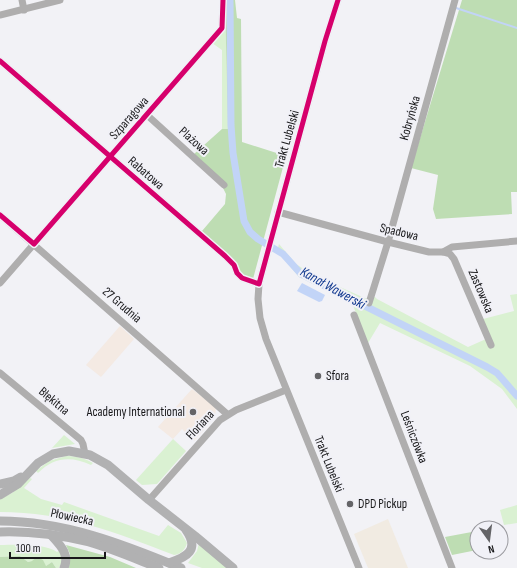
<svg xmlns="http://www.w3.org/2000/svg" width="517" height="568" font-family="'Sofia Sans Condensed',sans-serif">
  <rect width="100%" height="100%" fill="#f2f2f6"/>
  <!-- industrial -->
  <polygon fill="#f1ebe2" points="388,519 408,568 368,568 354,534"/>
  <!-- education -->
  <g fill="#f4eae3">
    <polygon points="120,326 134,339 101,377 86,365"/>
    <polygon points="192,389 216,407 215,417 194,441 182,429 173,439 158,427"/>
  </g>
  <!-- green -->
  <g fill="#daf1d2">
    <polygon points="225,0 228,129 222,129 222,50 212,43 220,34"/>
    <polygon points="279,244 296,264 313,275 367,299 375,297 377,299 468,347 486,339 483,319 514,311 510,295 517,294 517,409 502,389 470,366 380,323 368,343 352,303 299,277 277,251"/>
    <polygon points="64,435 75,444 52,448"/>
    <polygon points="173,439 186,451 157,484 142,485 136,480"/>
    <path d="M66 456C76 456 84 458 93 463L91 465C71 456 54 457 38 473L36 471 49 461Z"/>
    <path d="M30 478 32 479 24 488 41 499 62 505 64 502 159 536 168 525 181 533 187 543C185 550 181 554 174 555 114 532 65 512 0 512V499L12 493Z"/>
    <polygon points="517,505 517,523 504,525 500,510"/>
    <polygon points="199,543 228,568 202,568 188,563 197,551"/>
    <path d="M0 545C16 545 44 543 57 552L60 550C62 557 63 562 59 568H56L52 562 46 566 32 561 28 562 20 556 0 557Z"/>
  </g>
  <!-- forest -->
  <g fill="#beddb3">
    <path d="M225 0H235L237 18 241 19 242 142 286 156 253 279 244 277C232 259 218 245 202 231L225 204 226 194 223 188 194 154 222 129H228Z"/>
    <polygon points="462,0 517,0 517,192 511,192 512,214 436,219 433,209 438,175 411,168"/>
    <polygon points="477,531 477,550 452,555 445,537"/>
    <polygon points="66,545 110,557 136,568 69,568 70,554"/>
    <polygon points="20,556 28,562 32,561 37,557 43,560 46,566 52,562 56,568 0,568 0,557"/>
  </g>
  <!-- water -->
  <polygon fill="#c2d4f7" points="302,283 325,295 322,301 319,302 297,291"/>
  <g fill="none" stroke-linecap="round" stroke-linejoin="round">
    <!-- stream -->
    <polyline stroke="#c2d4f7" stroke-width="2" points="456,8 517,28"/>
    <!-- canal -->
    <polyline stroke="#c2d4f7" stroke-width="7" points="230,0 231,125 233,153 244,221 250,232 258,239 283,254 301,274 487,367 497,373 517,396"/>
    <!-- minor -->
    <g stroke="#afaeae" stroke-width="7">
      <polyline points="22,0 24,10"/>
      <polyline points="338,0 325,41 259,284 258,299 260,318 266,339 359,568"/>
      <polyline points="0,15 60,0"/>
      <polyline points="0,61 225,256 234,265 237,273 242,278 259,284"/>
      <polyline points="147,115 224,185"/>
      <polyline points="278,212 388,242 429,252 443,252 452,247 517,241"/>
      <polyline points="0,215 227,414"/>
      <polyline points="443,252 450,254 454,259 491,345"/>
      <polyline points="0,283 222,28 223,0"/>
      <polyline points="369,303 388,242 455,0"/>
      <polyline points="354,315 452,568"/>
      <polyline points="0,373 81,440 83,444 85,454"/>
      <polyline points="149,500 220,420 236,410 286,390"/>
    </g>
    <!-- major -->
    <g stroke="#b1b1b2" stroke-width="9">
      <polyline points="0,484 14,481 21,477"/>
      <polyline points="0,495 18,484 38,463 53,454 69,451 90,455 108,465 149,500 195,536 233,568"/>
      <path d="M0 521C64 521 123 544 181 568"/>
      <path d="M0 532C30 531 60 535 89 542 113 549 136 559 159 568"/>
      <path d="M51 535C60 545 70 554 64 568"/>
      <path d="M169 563C187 557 200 550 186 530"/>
    </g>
    <defs>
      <g id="cycleway">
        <polyline points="0,61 225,256 234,265 237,273 242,278 259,284 325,41 338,0"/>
        <polyline points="0,215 34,244 222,28 223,0"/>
      </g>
    </defs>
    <!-- cycleway casing -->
    <use href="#cycleway" stroke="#f1f1f7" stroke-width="8"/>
    <!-- cycleway -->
    <use href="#cycleway" stroke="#d6006c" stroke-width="5"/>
  </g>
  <!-- markers -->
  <g fill="#646467" stroke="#f1f1f7" stroke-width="1.5">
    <circle cx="318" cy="376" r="4"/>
    <circle cx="193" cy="412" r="4"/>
    <circle cx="350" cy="504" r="4"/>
  </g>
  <g text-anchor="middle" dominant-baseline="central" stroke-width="4" stroke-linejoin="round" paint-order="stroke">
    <!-- street labels -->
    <g font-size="13" fill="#18181a" stroke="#f1f1f7">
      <text transform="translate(129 118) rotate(-49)">Szparagowa</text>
      <text transform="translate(410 118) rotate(-74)">Kobryńska</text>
      <text transform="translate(287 139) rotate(-74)">Trakt Lubelski</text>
      <text transform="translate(194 141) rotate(42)">Plażowa</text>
      <text transform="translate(146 173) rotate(41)">Rabatowa</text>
      <text transform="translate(399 232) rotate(13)">Spadowa</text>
      <text transform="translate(481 291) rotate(67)">Zastowska</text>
      <text transform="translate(122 305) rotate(41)">27 Grudnia</text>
      <text transform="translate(54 401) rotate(40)">Błękitna</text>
      <text transform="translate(200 425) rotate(-47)">Floriana</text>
      <text transform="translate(414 437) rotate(69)">Leśniczówka</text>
      <text transform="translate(329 464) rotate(68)">Trakt Lubelski</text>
      <text transform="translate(72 517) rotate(12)">Płowiecka</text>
    </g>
    <!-- poi labels -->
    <g font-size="13" fill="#18181a" stroke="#f1f1f7" text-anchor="start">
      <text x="326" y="376">Sfora</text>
      <text x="185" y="412" text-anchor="end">Academy International</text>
      <text x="358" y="504">DPD Pickup</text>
    </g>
    <!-- water labels -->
    <g font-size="14" font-style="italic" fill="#10388f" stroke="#f1f1f7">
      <text transform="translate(333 288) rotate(29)">Kanał Wawerski</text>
    </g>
  </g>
  <!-- north arrow -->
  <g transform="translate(489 540) rotate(166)"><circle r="19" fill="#f1f1f7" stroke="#9a9a9f"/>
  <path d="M0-3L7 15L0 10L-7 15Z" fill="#646467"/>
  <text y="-6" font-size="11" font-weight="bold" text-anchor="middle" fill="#18181a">N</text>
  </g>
  <!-- scale -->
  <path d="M10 552v6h95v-6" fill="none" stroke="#18181a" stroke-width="2"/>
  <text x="16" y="552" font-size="12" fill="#18181a" stroke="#f1f1f7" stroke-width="3" paint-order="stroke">100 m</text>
</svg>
